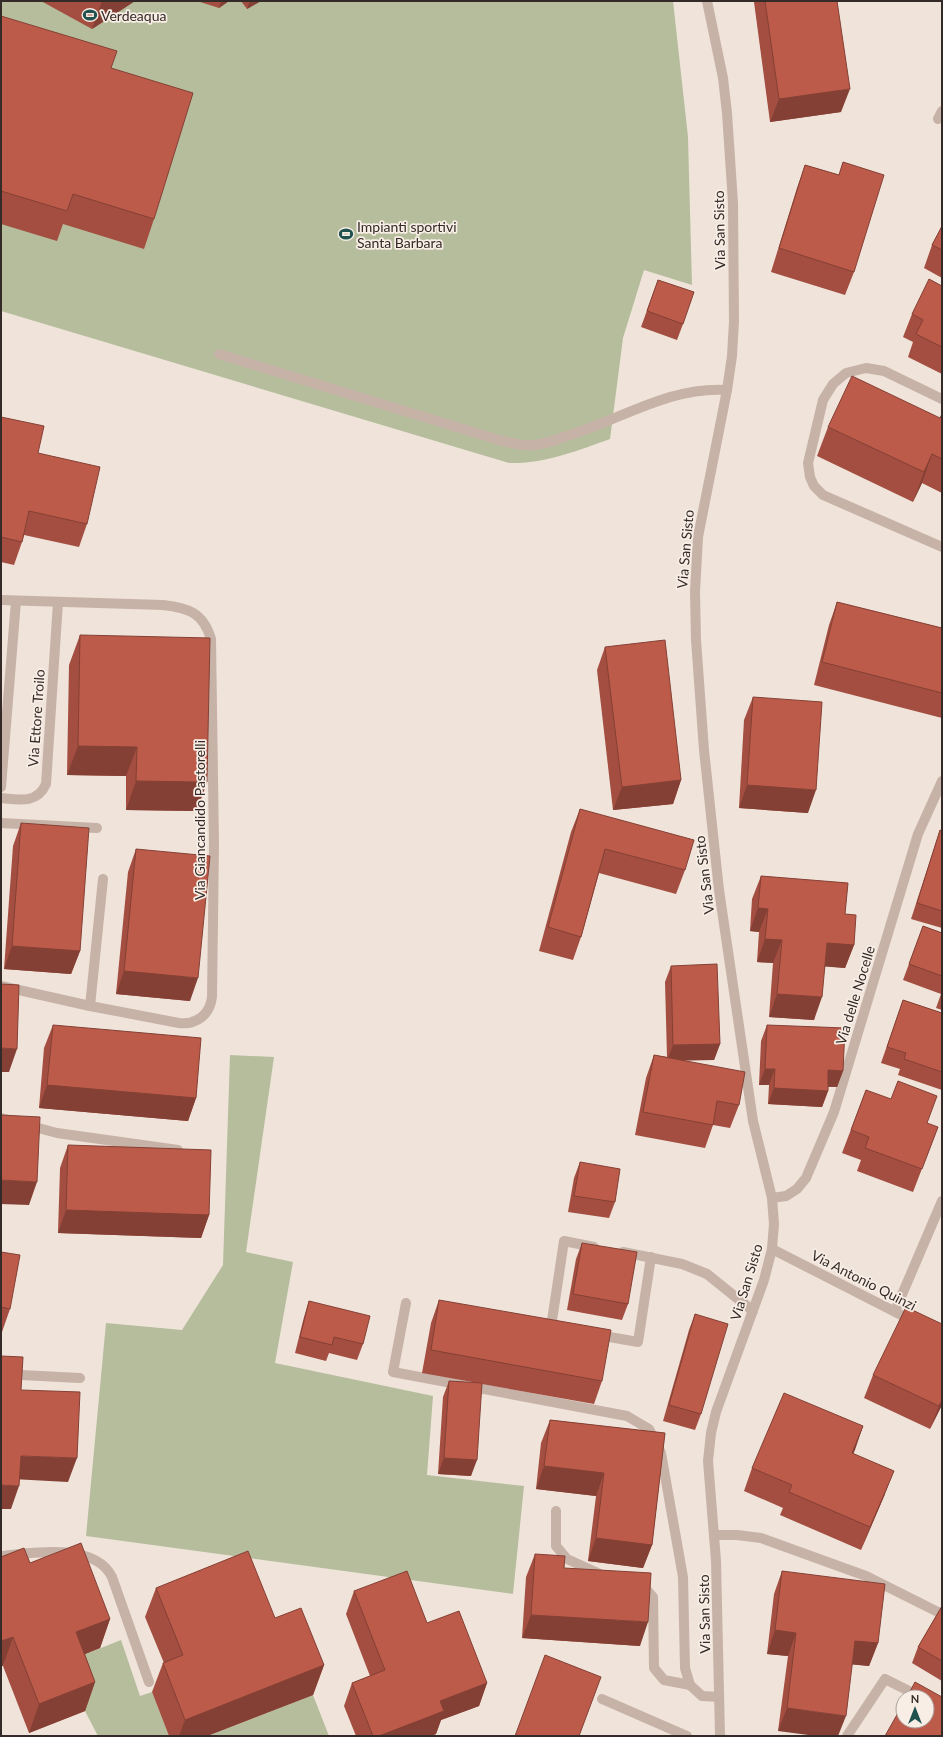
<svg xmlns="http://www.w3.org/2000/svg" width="943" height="1737" font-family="Lato,sans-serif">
  <rect width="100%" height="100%" fill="#efe3da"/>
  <!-- green -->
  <g fill="#b5bd9c">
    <path d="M1 1H673L688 137 692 285 644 270 623 338 610 439C576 451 545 464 509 463L1 311Z"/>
    <polygon points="230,1055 274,1057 246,1252 293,1262 275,1363 433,1396 427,1475 524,1486 513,1594 86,1536 106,1323 182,1330 223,1265"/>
    <polygon points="121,1640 140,1696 152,1692 169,1736 98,1736 85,1711 66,1662"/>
    <polygon points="313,1695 329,1736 207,1736"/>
  </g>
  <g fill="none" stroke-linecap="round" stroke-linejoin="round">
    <!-- service -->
    <g stroke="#c7b2a7" stroke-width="10">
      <polyline points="938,119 942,111"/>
      <path d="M219 354 499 440C508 442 517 445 526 445 540 446 554 441 567 436 620 420 670 386 727 390"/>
      <polyline points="942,399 884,371 866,368 846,373 833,384 823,400 808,463 810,477 814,486 823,495 942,547"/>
      <polyline points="1,823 97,828"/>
      <polyline points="90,1006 103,879"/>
      <polyline points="1,1118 57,1133 178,1150"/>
      <polyline points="623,1252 682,1264 707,1274 753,1311"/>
      <polyline points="406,1303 393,1372 627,1416 649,1429 661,1453 683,1577 685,1668 690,1685 702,1696 719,1697"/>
      <polyline points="895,1311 942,1201"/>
      <polyline points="557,1328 551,1327 564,1241 594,1247"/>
      <polyline points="598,1335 638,1342 651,1257"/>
      <polyline points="1,1374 80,1378"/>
      <polyline points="556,1511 556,1546 567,1559 600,1574"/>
      <polyline points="714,1535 737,1535 761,1538 866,1576 942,1614"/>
      <path d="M1 1556C32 1553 95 1542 112 1577L149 1682"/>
      <polyline points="640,1587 645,1588 653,1597 654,1668 664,1680 690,1685"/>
      <polyline points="602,1699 687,1736"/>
      <polyline points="847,1736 885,1679 921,1697"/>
    </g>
    <!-- minor -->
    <g stroke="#c7b2a7" stroke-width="10">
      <polyline points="707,1 723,78 727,113 733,203 734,321 732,356 727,390 698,537 695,592 696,640 704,750 719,890 753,1121 772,1198 774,1224 772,1249 764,1280 716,1412 711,1433 708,1461 716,1561 720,1736"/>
      <path d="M1 600 163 605C188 608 203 612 211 639L214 845 212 997C210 1015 196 1025 179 1023L90 1006 1 986"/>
      <polyline points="1,787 16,601"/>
      <path d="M1 798C19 800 37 804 46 784L58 602"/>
      <polyline points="772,1198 786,1196 797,1189 806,1178 834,1112 918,834 942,781"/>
      <polyline points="772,1249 913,1321"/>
    </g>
  </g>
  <!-- wall -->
  <g fill="#a34e40">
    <polygon points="41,1 135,1 92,29"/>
    <polygon points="197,1 229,1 219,8"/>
    <polygon points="241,1 261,1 247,9"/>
    <polygon points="754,1 837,1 841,112 770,122 754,2"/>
    <polygon points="1,16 111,68 154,219 144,249 63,224 57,241 1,224"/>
    <polygon points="843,162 854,272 845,295 771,272 797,188 805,165 839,175"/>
    <polygon points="942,226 942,278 924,268 932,245"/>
    <polygon points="658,280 683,324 677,340 641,327"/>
    <polygon points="942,286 942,374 908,357 913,342 903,337 912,314"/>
    <polygon points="942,414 942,493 922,483 913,502 817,456 828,427 940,418"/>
    <polygon points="1,417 38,453 87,524 79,547 24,535 22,542 14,565 1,562"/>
    <polygon points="837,602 942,628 942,718 814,685 829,625"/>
    <polygon points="80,635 197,811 126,810 126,776 67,775 69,665"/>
    <polygon points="605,647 681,780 673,804 613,810 597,670"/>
    <polygon points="753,697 808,813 739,808 744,720"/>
    <polygon points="580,809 685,870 676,894 599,873 581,937 573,960 539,951 571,832"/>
    <polygon points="21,823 80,951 71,974 4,969 13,846"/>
    <polygon points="940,830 942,831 942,928 911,919"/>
    <polygon points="136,849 190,1001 116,994 128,872"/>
    <polygon points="761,876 845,914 854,945 845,968 825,966 814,1020 769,1017 773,963 757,962 759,932 750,931 752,899"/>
    <polygon points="923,926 942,933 942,1010 936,1008 941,994 903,980"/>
    <polygon points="671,966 720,1044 714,1060 684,1060 739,1105 730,1128 713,1125 705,1148 635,1135 646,1078 654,1055 667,1057 665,982"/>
    <polygon points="903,1000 942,1013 942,1090 898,1075 900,1069 881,1063"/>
    <polygon points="53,1025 196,1098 188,1121 39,1108 44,1048"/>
    <polygon points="767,1025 843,1071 837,1087 828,1087 828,1091 822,1107 768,1104 769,1085 759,1085 761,1041"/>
    <polygon points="866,1090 927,1124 938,1127 913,1192 857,1171 861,1160 842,1153"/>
    <polygon points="68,1145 209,1215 201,1238 58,1233 60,1168"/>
    <polygon points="580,1162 615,1202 609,1218 568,1212 574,1178"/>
    <polygon points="582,1243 628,1304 622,1320 567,1310 576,1259"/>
    <polygon points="1,1252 10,1309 2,1332 1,1332"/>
    <polygon points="439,1300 602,1381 594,1404 482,1384 471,1476 438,1474 443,1397 449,1381 478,1383 422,1373 431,1323"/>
    <polygon points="309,1301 363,1344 357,1360 329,1353 326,1361 295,1353 304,1317"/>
    <polygon points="695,1314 701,1414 695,1430 663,1421 689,1330"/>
    <polygon points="942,1324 942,1405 930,1429 864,1398 873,1375"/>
    <polygon points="550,1420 665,1433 652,1545 643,1568 588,1561 596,1496 536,1489 541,1443"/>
    <polygon points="863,1426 853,1453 885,1494 861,1550 780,1515 783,1508 744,1491 752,1468"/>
    <polygon points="535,1554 564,1568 640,1646 522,1638 526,1577"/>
    <polygon points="30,1563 110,1619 100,1648 85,1654 95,1682 85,1711 29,1733 3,1666"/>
    <polygon points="782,1571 878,1643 869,1666 852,1664 778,1731 788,1656 767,1654 774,1594"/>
    <polygon points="156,1588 275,1618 324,1665 313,1695 207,1736 169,1736 152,1692 163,1663 164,1663 145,1617"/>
    <polygon points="354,1591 427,1623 487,1683 479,1706 441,1720 436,1734 431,1736 356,1736 344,1706 352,1683 370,1676 346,1614"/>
    <polygon points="942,1606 942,1681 912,1663 918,1647"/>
  </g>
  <!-- shaded-wall -->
  <g fill="#844034">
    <polygon points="102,1 135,1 92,29"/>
    <polygon points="221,1 229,1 219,8"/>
    <polygon points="250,1 261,1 247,9"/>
    <polygon points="850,89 841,112 770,122 779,99"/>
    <polygon points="932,454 922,483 913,502 924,472"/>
    <polygon points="78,746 137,747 126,776 67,775"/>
    <polygon points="681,780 673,804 613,810 622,787"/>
    <polygon points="136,781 207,782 197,811 126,810"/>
    <polygon points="747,785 816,790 808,813 739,808"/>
    <polygon points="758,908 768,909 759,932 750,931"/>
    <polygon points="765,939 782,940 773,963 757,962"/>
    <polygon points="827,943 854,945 845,968 818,966"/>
    <polygon points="12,946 80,951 71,974 4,969"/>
    <polygon points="124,971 198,978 190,1001 116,994"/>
    <polygon points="777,994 822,997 814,1020 769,1017"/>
    <polygon points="720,1044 714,1060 667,1061 673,1045"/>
    <polygon points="1,1048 17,1049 9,1072 1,1072"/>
    <polygon points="765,1069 775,1069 769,1085 759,1085"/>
    <polygon points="828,1070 843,1071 837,1087 823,1086"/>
    <polygon points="47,1085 196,1098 188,1121 39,1108"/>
    <polygon points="774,1088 828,1091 822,1107 768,1104"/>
    <polygon points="1,1180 37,1182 29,1205 1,1204"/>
    <polygon points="66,1210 209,1215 201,1238 58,1233"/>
    <polygon points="942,1400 942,1405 930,1429 939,1406"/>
    <polygon points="863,1426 855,1450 843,1476 852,1453"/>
    <polygon points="21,1456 77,1458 68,1482 12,1479"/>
    <polygon points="444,1458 477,1460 471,1476 438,1474"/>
    <polygon points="544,1466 604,1473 596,1496 536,1489"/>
    <polygon points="894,1471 885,1494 861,1550 870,1527"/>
    <polygon points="1,1485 19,1486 11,1509 1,1509"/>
    <polygon points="596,1538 652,1545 643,1568 588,1561"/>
    <polygon points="531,1615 648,1622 640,1646 522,1638"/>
    <polygon points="110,1619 100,1648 66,1662 76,1632"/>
    <polygon points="775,1630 796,1633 788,1656 767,1654"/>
    <polygon points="13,1637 3,1666 1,1666 1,1641"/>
    <polygon points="855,1641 878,1643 869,1666 847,1664"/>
    <polygon points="324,1665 313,1695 207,1736 179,1736 185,1720"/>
    <polygon points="95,1682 85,1711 29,1733 39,1704"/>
    <polygon points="487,1683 479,1706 441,1720 436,1734 431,1736 379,1736 440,1701"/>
    <polygon points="787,1708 846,1716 838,1736 816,1736 778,1731"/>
  </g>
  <!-- building -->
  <g fill="#bd5b4b" stroke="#844034">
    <polygon points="765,1 837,1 850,89 779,99"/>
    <polygon points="1,16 117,51 111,68 193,93 154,219 73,194 67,211 1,191"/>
    <polygon points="843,162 884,175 854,272 779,248 805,165 839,175"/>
    <polygon points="942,226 942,250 932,245"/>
    <polygon points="929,279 942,286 942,347 916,334 923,320 912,314"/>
    <polygon points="658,280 694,292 683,324 647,311"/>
    <polygon points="852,376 940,418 942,414 942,459 932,454 924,472 828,427"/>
    <polygon points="1,417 44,426 38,453 100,467 87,524 29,511 22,542 1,537"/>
    <polygon points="837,602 942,628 942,693 822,662"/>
    <polygon points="80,635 210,638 207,782 136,781 137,747 78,746"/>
    <polygon points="665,640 681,780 622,787 605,647"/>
    <polygon points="753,697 822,702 816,790 747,785"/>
    <polygon points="580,809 694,840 685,870 605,849 581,937 548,927"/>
    <polygon points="21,823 89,828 80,951 12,946"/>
    <polygon points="940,830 942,831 942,911 917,903"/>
    <polygon points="136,849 210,856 198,978 124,971"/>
    <polygon points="761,876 848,883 845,914 856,915 854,945 827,943 822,997 777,994 782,940 765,939 768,909 758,908"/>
    <polygon points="923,926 942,933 942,976 909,964"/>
    <polygon points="717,964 720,1044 673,1045 671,966"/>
    <polygon points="1,984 19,985 17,1049 1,1048"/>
    <polygon points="903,1000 942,1013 942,1072 904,1059 906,1053 887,1047"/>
    <polygon points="53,1025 201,1038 196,1098 47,1085"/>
    <polygon points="767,1025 845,1028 843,1071 828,1070 828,1091 774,1088 775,1069 765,1069"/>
    <polygon points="654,1055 745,1072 739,1105 717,1101 713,1125 643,1112"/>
    <polygon points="898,1081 937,1096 927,1123 938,1127 922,1169 865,1148 869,1137 851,1130 866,1090 891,1099"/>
    <polygon points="1,1115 40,1117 37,1182 1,1180"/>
    <polygon points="68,1145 211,1150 209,1215 66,1210"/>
    <polygon points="580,1162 620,1169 615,1202 574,1196"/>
    <polygon points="582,1243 637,1252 628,1304 573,1294"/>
    <polygon points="1,1252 20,1255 10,1309 1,1307"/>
    <polygon points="439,1300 611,1330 602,1381 431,1350"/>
    <polygon points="309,1301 370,1316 363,1344 334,1337 332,1345 300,1337"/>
    <polygon points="906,1307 942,1324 942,1400 939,1406 873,1375"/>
    <polygon points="695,1314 728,1324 701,1414 669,1405"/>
    <polygon points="1,1356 23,1357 21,1390 80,1392 77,1458 21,1456 19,1486 1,1485"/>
    <polygon points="449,1381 482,1383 477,1460 444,1458"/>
    <polygon points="784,1393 863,1426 852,1453 894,1471 870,1527 789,1492 792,1485 752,1468"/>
    <polygon points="550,1420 665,1433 652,1545 596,1538 604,1473 544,1466"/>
    <polygon points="81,1543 110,1619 76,1632 95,1682 39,1704 13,1637 1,1641 1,1557 24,1548 30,1563"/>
    <polygon points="248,1551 275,1618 301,1608 324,1665 185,1720 163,1663 183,1655 156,1588"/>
    <polygon points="535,1554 565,1556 564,1568 651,1573 648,1622 531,1615"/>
    <polygon points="407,1571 427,1623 459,1611 487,1683 440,1701 444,1711 379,1736 373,1736 352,1683 385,1670 354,1591"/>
    <polygon points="782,1571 885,1584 878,1643 855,1641 846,1716 787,1708 796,1633 775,1630"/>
    <polygon points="942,1606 942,1661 918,1647"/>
    <polygon points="545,1655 601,1677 579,1736 515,1736"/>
    <polygon points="915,1682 942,1697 942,1736 885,1736 903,1704 903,1721 927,1721 927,1697 907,1697"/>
  </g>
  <!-- icons -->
  <defs>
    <symbol id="stadium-bare" viewBox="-9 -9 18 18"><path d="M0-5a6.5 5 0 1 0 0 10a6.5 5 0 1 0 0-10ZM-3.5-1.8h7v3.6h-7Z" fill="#205250" stroke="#f8eee6" stroke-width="2.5" paint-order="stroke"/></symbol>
  </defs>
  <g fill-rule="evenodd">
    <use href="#stadium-bare" x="80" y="5" width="20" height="20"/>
    <use href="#stadium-bare" x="336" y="224" width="20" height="20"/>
  </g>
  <g text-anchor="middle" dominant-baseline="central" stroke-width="3.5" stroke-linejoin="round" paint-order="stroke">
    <!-- poi labels -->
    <g font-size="14" fill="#342a27" stroke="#f8eee6" text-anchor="start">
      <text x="101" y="15">Verdeaqua</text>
      <text x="357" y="226">Impianti sportivi<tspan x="357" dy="16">Santa Barbara</tspan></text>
    </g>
    <!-- street labels -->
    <g font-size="14" fill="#342a27" stroke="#f8eee6">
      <text transform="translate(719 230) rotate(-91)">Via San Sisto</text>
      <text transform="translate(685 549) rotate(-85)">Via San Sisto</text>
      <text transform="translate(36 718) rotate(-86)">Via Ettore Troilo</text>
      <text transform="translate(199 820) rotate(-90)">Via Giancandido Pastorelli</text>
      <text transform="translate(704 875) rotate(-97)">Via San Sisto</text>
      <text transform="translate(855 995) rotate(-73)">Via delle Nocelle</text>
      <text transform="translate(864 1280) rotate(27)">Via Antonio Quinzi</text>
      <text transform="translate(746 1282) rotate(-73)">Via San Sisto</text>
      <text transform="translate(704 1614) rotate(-91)">Via San Sisto</text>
    </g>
  </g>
  <!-- border -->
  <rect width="943" height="1737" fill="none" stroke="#342a27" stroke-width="4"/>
  <!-- north arrow -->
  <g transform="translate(915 1709)"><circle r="19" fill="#f8eee6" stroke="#aaa09a"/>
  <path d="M0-3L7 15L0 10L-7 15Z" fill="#205250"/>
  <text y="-6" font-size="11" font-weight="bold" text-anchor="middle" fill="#342a27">N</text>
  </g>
</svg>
